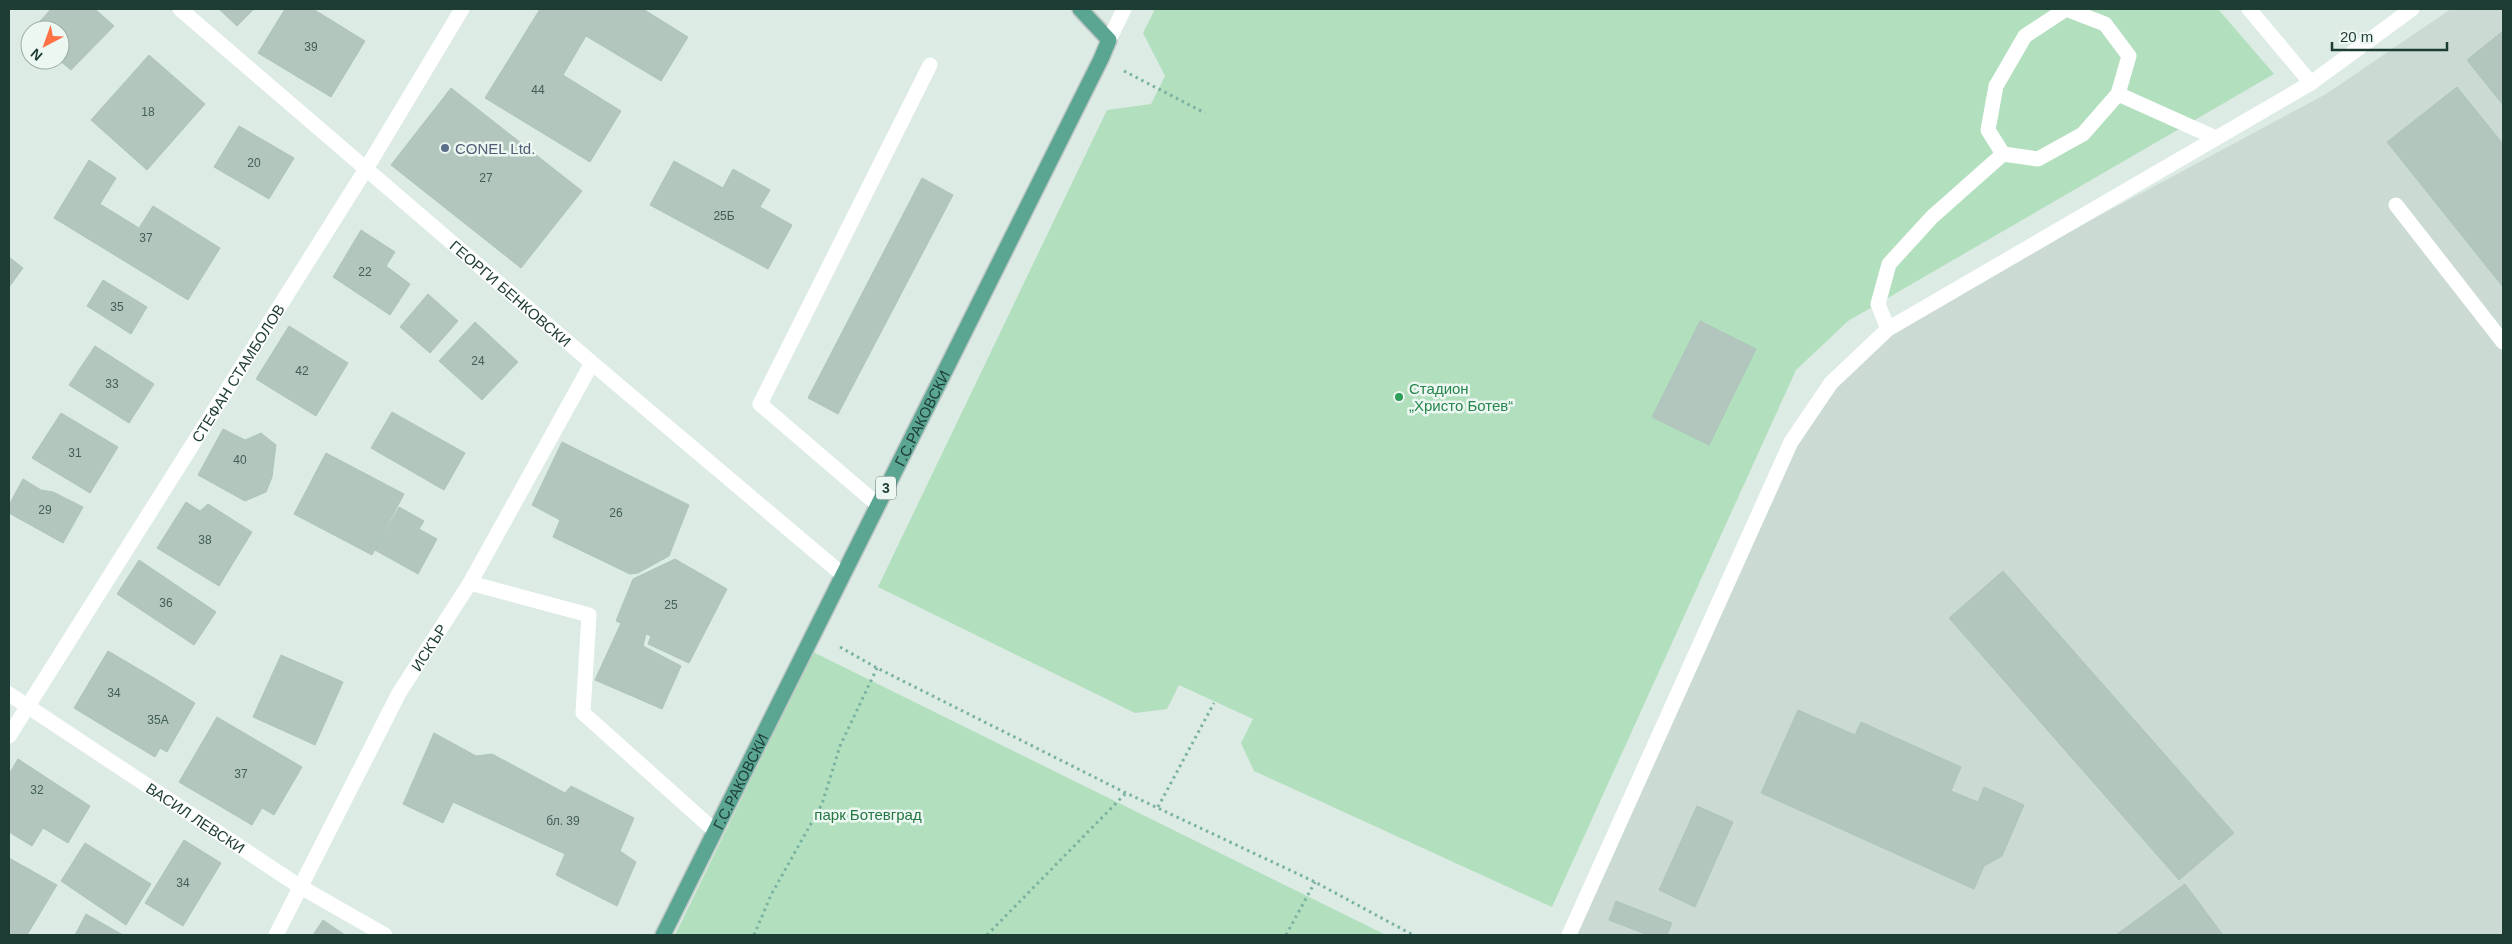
<svg xmlns="http://www.w3.org/2000/svg" width="2512" height="944" font-family="Helvetica,sans-serif">
  <rect width="100%" height="100%" fill="#dcebe4"/>
  <!-- built -->
  <polygon fill="#cbdbd3" points="2451,9 2503,9 2503,935 1569,935 1791,442 1831,383 1888,329 2326,94"/>
  <!-- green -->
  <g fill="#b2dfbe">
    <polygon points="1155,9 2218,9 2274,74 1848,321 1796,370 1552,907 1254,771 1241,743 1253,719 1179,685 1167,709 1135,713 878,587 1107,110 1151,104 1165,76 1143,33"/>
    <polygon points="813,652 1386,935 675,935"/>
  </g>
  <!-- building -->
  <g fill="#b2c6bd" stroke="#aec5bb">
    <polygon points="51,9 95,9 114,26 71,70 59,60 60,30 32,30"/>
    <polygon points="219,9 254,9 237,26"/>
    <polygon points="285,9 313,9 365,41 331,97 258,53"/>
    <polygon points="540,9 643,9 688,37 661,81 586,36 563,75 621,111 590,162 485,98"/>
    <polygon points="2503,31 2503,105 2467,60"/>
    <polygon points="149,55 205,104 147,170 91,120"/>
    <polygon points="2457,87 2503,144 2503,287 2387,142"/>
    <polygon points="451,88 582,191 521,268 391,165"/>
    <polygon points="239,126 294,158 269,199 214,167"/>
    <polygon points="89,160 116,178 100,204 139,228 153,206 220,248 188,300 54,218"/>
    <polygon points="674,161 723,188 733,169 770,190 760,207 792,225 768,269 650,205"/>
    <polygon points="922,178 953,195 838,414 808,398"/>
    <polygon points="361,230 395,252 386,266 410,284 390,315 333,277"/>
    <polygon points="9,257 23,268 9,287"/>
    <polygon points="103,280 147,307 131,334 87,306"/>
    <polygon points="428,294 458,321 430,353 400,327"/>
    <polygon points="1700,321 1756,349 1709,445 1652,417"/>
    <polygon points="475,322 518,362 482,400 439,361"/>
    <polygon points="289,326 348,363 316,416 256,379"/>
    <polygon points="95,346 154,384 129,423 69,385"/>
    <polygon points="392,412 465,453 444,490 371,448"/>
    <polygon points="61,413 118,447 90,493 32,458"/>
    <polygon points="223,429 245,440 261,433 276,445 272,477 266,492 245,501 198,475"/>
    <polygon points="562,442 689,505 669,556 638,573 630,574 553,537 560,520 532,505"/>
    <polygon points="326,453 404,494 372,555 294,514"/>
    <polygon points="23,479 41,490 53,492 83,507 63,543 9,513 9,505"/>
    <polygon points="186,502 200,511 208,504 252,532 219,586 157,548"/>
    <polygon points="399,507 424,521 419,529 437,539 418,574 375,550"/>
    <polygon points="675,559 727,589 689,663 648,644 651,636 616,621 633,579"/>
    <polygon points="139,560 216,612 194,645 117,594"/>
    <polygon points="2003,571 2234,833 2179,880 1949,618"/>
    <polygon points="621,623 646,634 643,646 681,666 662,709 595,680"/>
    <polygon points="108,651 154,678 120,736 74,708"/>
    <polygon points="281,655 343,682 315,745 253,717"/>
    <polygon points="154,678 195,703 167,752 160,748 155,757 120,736"/>
    <polygon points="1798,710 1855,735 1861,722 1961,767 1951,791 1978,802 1984,787 2024,805 2002,856 1984,866 1974,889 1761,793"/>
    <polygon points="217,717 302,767 274,815 262,808 252,825 179,782"/>
    <polygon points="434,733 476,756 492,754 565,793 571,786 634,818 620,851 636,862 617,906 556,875 565,854 453,802 443,823 403,804"/>
    <polygon points="18,759 90,806 68,843 43,828 32,846 9,832 9,774"/>
    <polygon points="1697,806 1733,822 1695,907 1659,890"/>
    <polygon points="184,840 221,863 183,926 145,903"/>
    <polygon points="85,843 151,884 126,925 61,881"/>
    <polygon points="9,858 57,885 27,935 9,935"/>
    <polygon points="2185,884 2223,935 2116,935"/>
    <polygon points="1616,901 1672,923 1667,935 1648,935 1609,920"/>
    <polygon points="86,914 123,935 75,935"/>
    <polygon points="323,920 345,935 313,935"/>
  </g>
  <g fill="none" stroke-linecap="round" stroke-linejoin="round">
    <defs>
      <g id="primary">
        <path id="s5" d="M663 935 1101 59 1109 40 1080 9"/>
      </g>
    </defs>
    <!-- primary casing -->
    <use href="#primary" stroke="#c0c8c6" stroke-width="18"/>
    <!-- path -->
    <g stroke="#79b2a0" stroke-width="3" stroke-dasharray="2.5 4" stroke-linecap="butt">
      <polyline points="1124,71 1205,113"/>
      <polyline points="840,647 877,668 1126,793 1315,882 1413,935"/>
      <polyline points="1158,807 1214,703"/>
      <polyline points="754,935 771,895 822,804 840,746 877,668"/>
      <polyline points="987,935 1126,793"/>
      <polyline points="1286,935 1315,882"/>
    </g>
    <!-- lane -->
    <g stroke="#fff" stroke-width="15">
      <polyline points="2118,94 2129,56 2105,24 2066,9 2025,36 1996,86 1988,130 2003,154 2038,159 2083,134 2118,94 2216,138"/>
      <polyline points="2396,205 2503,342"/>
      <polyline points="1888,329 1878,304 1889,264 1932,217 2003,154"/>
    </g>
    <!-- street -->
    <g stroke="#fff" stroke-width="15">
      <path id="s1" d="M180 9 592 363 843 575"/>
      <polyline points="2249,9 2311,83"/>
      <polyline points="1109,40 1124,9"/>
      <polyline points="878,505 760,404 930,65"/>
      <polyline points="470,583 589,615 583,713 715,831"/>
      <path id="s2" d="M9 694 299 886 385 935"/>
      <path id="s3" d="M9 736 366 169 462 9"/>
      <path id="s4" d="M276 935 399 693 470 583 592 363"/>
      <polyline points="1569,935 1791,442 1831,383 1888,329 2311,83 2412,9"/>
    </g>
    <!-- primary -->
    <use href="#primary" stroke="#5ba692" stroke-width="15"/>
  </g>
  <!-- markers -->
  <circle fill="#5c6f8a" stroke="#edf7f2" stroke-width="2" cx="445" cy="148" r="5"/>
  <circle fill="#2e9e5b" stroke="#edf7f2" stroke-width="2" cx="1399" cy="397" r="5"/>
  <g text-anchor="middle" dominant-baseline="central" stroke-width="5" stroke-linejoin="round" paint-order="stroke">
    <!-- number labels -->
    <g font-size="12" fill="#425e56">
      <text x="311" y="47">39</text>
      <text x="538" y="90">44</text>
      <text x="148" y="112">18</text>
      <text x="254" y="163">20</text>
      <text x="486" y="178">27</text>
      <text x="724" y="216">25Б</text>
      <text x="146" y="238">37</text>
      <text x="365" y="272">22</text>
      <text x="117" y="307">35</text>
      <text x="478" y="361">24</text>
      <text x="302" y="371">42</text>
      <text x="112" y="384">33</text>
      <text x="75" y="453">31</text>
      <text x="240" y="460">40</text>
      <text x="45" y="510">29</text>
      <text x="616" y="513">26</text>
      <text x="205" y="540">38</text>
      <text x="166" y="603">36</text>
      <text x="671" y="605">25</text>
      <text x="114" y="693">34</text>
      <text x="158" y="720">35А</text>
      <text x="241" y="774">37</text>
      <text x="37" y="790">32</text>
      <text x="563" y="821">бл. 39</text>
      <text x="183" y="883">34</text>
    </g>
    <!-- shield labels -->
    <rect fill="#edf7f2" stroke="#5b746c" stroke-width="1" x="876" y="476.5" width="20" height="23" rx="4"/>
    <g font-size="14" font-weight="bold" fill="#1d3c33">
      <text x="886" y="488">3</text>
    </g>
    <!-- service labels -->
    <g font-size="15" fill="#4e5e75" stroke="#edf7f2" text-anchor="start">
      <text x="455" y="148">CONEL Ltd.</text>
    </g>
    <!-- street labels -->
    <g font-size="15" fill="#1d3c33" stroke="#edf7f2">
      <text stroke="none"><textPath href="#s1" startOffset="436">ГЕОРГИ БЕНКОВСКИ</textPath></text>
      <text stroke="none"><textPath href="#s3" startOffset="429">СТЕФАН СТАМБОЛОВ</textPath></text>
      <text stroke="none"><textPath href="#s5" startOffset="578">Г.С.РАКОВСКИ</textPath></text>
      <text stroke="none"><textPath href="#s4" startOffset="326">ИСКЪР</textPath></text>
      <text stroke="none"><textPath href="#s5" startOffset="172">Г.С.РАКОВСКИ</textPath></text>
      <text stroke="none"><textPath href="#s2" startOffset="224">ВАСИЛ ЛЕВСКИ</textPath></text>
    </g>
    <!-- leisure labels -->
    <g font-size="15" fill="#27864d" stroke="#edf7f2" text-anchor="start">
      <text x="1409" y="388">Стадион<tspan x="1409" dy="17">„Христо Ботев“</tspan></text>
    </g>
    <!-- park labels -->
    <g font-size="15" fill="#237742" stroke="#edf7f2">
      <text x="868" y="814">парк Ботевград</text>
    </g>
  </g>
  <!-- border -->
  <rect width="2512" height="944" fill="none" stroke="#1d3c33" stroke-width="20"/>
  <!-- north arrow -->
  <g transform="translate(45 45) rotate(221)"><circle r="24" fill="#edf7f2" stroke="#9aaca6"/>
  <path d="M0-4L9 19L0 12L-9 19Z" fill="#ff7246"/>
  <text y="-8" font-size="14" font-weight="bold" text-anchor="middle" fill="#1d3c33">N</text>
  </g>
  <!-- scale -->
  <path d="M2332 42v8h115v-8" fill="none" stroke="#1d3c33" stroke-width="2.5"/>
  <text x="2340" y="42" font-size="15" fill="#1d3c33" stroke="#edf7f2" stroke-width="4" paint-order="stroke">20 m</text>
</svg>
